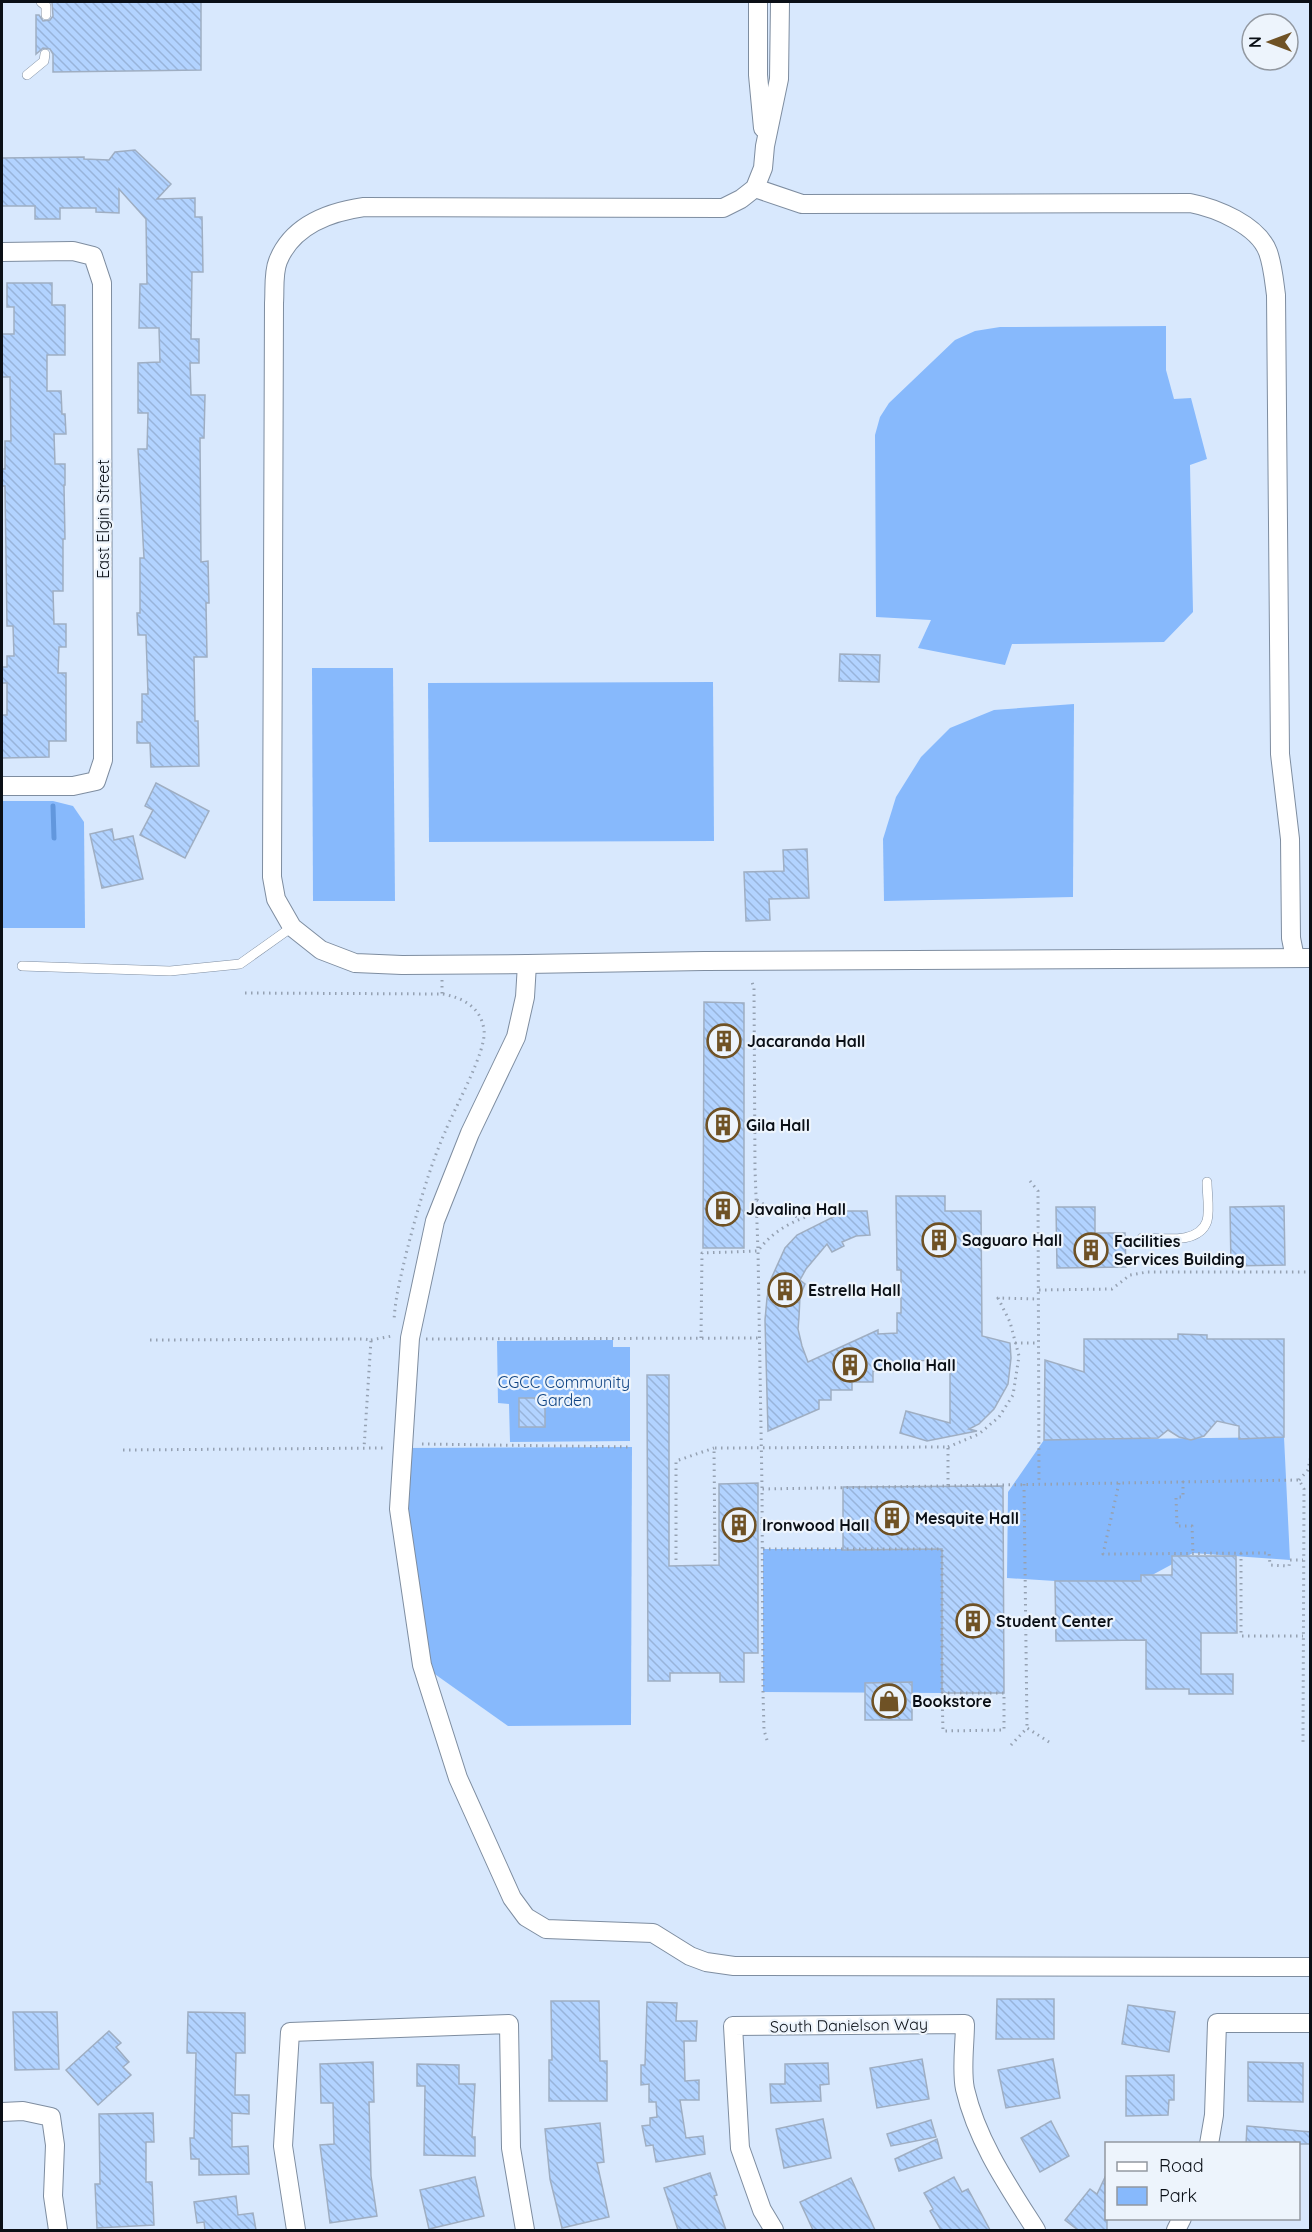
<svg xmlns="http://www.w3.org/2000/svg" width="1312" height="2232" font-family="Quicksand,sans-serif">
  <defs>
    <pattern id="building-back-hatch" width="6" height="6" patternUnits="userSpaceOnUse" patternTransform="scale(1.5)"><rect width="6" height="6" fill="#b2d3ff"/><path d="M-1 5l2 2M0 0l6 6M5-1l2 2" fill="none" stroke="#98b4da"/></pattern>
  </defs>
  <rect width="100%" height="100%" fill="#d8e8fd"/>
  <!-- park -->
  <g fill="#87b9fc">
    <polygon points="1166,326 1166,370 1174,399 1191,398 1207,459 1190,465 1193,612 1164,642 1012,644 1005,665 918,648 931,620 876,617 875,435 880,417 889,403 955,340 975,331 1000,327"/>
    <polygon points="312,668 393,668 395,901 313,901"/>
    <polygon points="713,682 714,841 429,842 428,683"/>
    <polygon points="1074,704 1073,897 884,901 883,839 896,797 921,757 950,728 994,710"/>
    <polygon points="2,801 53,801 73,806 84,822 85,928 2,928"/>
    <polygon points="613,1340 613,1347 630,1347 630,1441 510,1442 509,1404 498,1403 497,1341"/>
    <polygon points="1284,1437 1290,1560 1193,1553 1141,1581 1055,1581 1007,1578 1008,1492 1044,1440"/>
    <polygon points="632,1447 631,1725 508,1726 422,1665 402,1448"/>
    <polygon points="763,1549 942,1549 942,1693 763,1692"/>
  </g>
  <g fill="none" stroke-linecap="round" stroke-linejoin="round">
    <!-- stream -->
    <polyline stroke="#6297dd" stroke-width="5" points="53,806 54,838"/>
  </g>
  <!-- building -->
  <g fill="url(#building-back-hatch)" stroke="#9faec2" stroke-width="1.5">
    <polygon points="52,2 201,2 201,70 53,72 53,54 50,49 43,48 36,54 36,15 39,15 43,21 50,20 53,16"/>
    <polygon points="135,150 171,184 157,199 195,198 195,217 202,217 203,272 192,272 191,339 199,339 199,363 190,363 191,395 205,395 204,438 200,438 201,562 208,561 209,603 206,603 207,657 194,657 195,721 198,721 199,766 151,767 150,743 137,743 137,722 142,722 142,694 148,694 146,635 138,635 137,613 140,613 140,558 144,558 138,449 147,449 148,413 138,413 138,363 160,362 159,328 139,328 140,284 147,284 146,219 119,189 119,213 96,212 96,208 60,208 60,219 35,219 35,206 2,206 2,158 84,157 84,159 109,160 115,152"/>
    <polygon points="7,283 52,283 52,305 65,305 65,355 47,355 47,391 61,391 62,414 65,414 66,434 54,434 55,464 65,464 65,485 64,485 65,539 63,539 63,591 53,591 54,624 66,624 66,647 59,647 58,673 66,673 66,741 49,741 49,757 2,758 2,715 7,715 7,683 2,683 2,667 7,667 7,656 14,656 13,626 7,626 5,486 2,486 2,469 5,469 5,441 11,441 10,377 2,377 2,334 14,334 14,307 7,307"/>
    <polygon points="840,654 880,655 879,682 839,681"/>
    <polygon points="156,783 209,811 185,858 140,835 153,810 145,806"/>
    <polygon points="112,829 114,840 133,836 143,879 102,888 90,834"/>
    <polygon points="807,849 809,898 769,899 770,920 746,921 744,872 784,871 783,850"/>
    <polygon points="704,1002 744,1003 744,1248 703,1248"/>
    <polygon points="896,1196 945,1196 945,1211 981,1211 982,1336 1010,1343 1011,1358 1008,1384 994,1409 979,1424 969,1429 977,1431 927,1441 900,1433 906,1411 950,1423 950,1360 901,1361 901,1371 873,1371 873,1382 852,1382 852,1390 831,1390 831,1400 819,1400 819,1409 768,1431 765,1320 767,1298 771,1279 785,1248 797,1235 845,1211 867,1211 870,1235 856,1236 842,1242 844,1246 832,1252 827,1244 806,1269 800,1280 805,1284 800,1296 799,1317 798,1329 802,1346 808,1362 878,1330 878,1334 897,1333 897,1313 901,1313 901,1270 897,1270"/>
    <polygon points="1284,1206 1285,1265 1231,1266 1230,1207"/>
    <polygon points="1056,1207 1095,1207 1095,1233 1125,1233 1126,1267 1057,1268"/>
    <polygon points="1178,1334 1207,1335 1207,1339 1284,1339 1284,1437 1239,1439 1239,1426 1217,1421 1204,1436 1191,1440 1179,1437 1168,1430 1158,1438 1044,1440 1045,1360 1084,1372 1084,1339 1178,1339"/>
    <polygon points="647,1375 669,1375 669,1566 719,1565 719,1484 758,1483 758,1653 744,1653 744,1682 720,1682 720,1673 670,1673 670,1681 648,1681"/>
    <rect x="519" y="1398" width="26" height="29"/>
    <polygon points="1003,1486 1004,1693 942,1693 942,1549 843,1550 843,1487"/>
    <polygon points="1172,1556 1236,1556 1237,1633 1201,1633 1201,1674 1233,1674 1233,1694 1189,1694 1189,1689 1146,1689 1146,1640 1056,1641 1055,1581 1141,1581 1141,1575 1172,1575"/>
    <polygon points="912,1682 912,1720 865,1720 865,1683"/>
    <polygon points="997,1999 1054,1999 1054,2039 996,2039"/>
    <polygon points="551,2001 599,2001 600,2061 607,2061 607,2101 549,2101 549,2060 552,2060"/>
    <polygon points="647,2002 677,2003 676,2021 697,2021 696,2041 684,2041 685,2081 699,2080 699,2100 680,2100 686,2138 703,2136 705,2154 656,2162 653,2145 646,2146 642,2126 650,2125 650,2118 657,2117 656,2102 649,2102 649,2084 641,2085 641,2065 645,2065"/>
    <polygon points="1128,2005 1175,2012 1169,2052 1122,2044"/>
    <polygon points="13,2012 57,2012 59,2069 15,2070"/>
    <polygon points="188,2012 245,2013 245,2053 236,2053 235,2095 249,2095 249,2114 232,2113 232,2147 248,2146 249,2174 199,2175 199,2159 191,2159 190,2138 194,2138 196,2053 187,2053"/>
    <polygon points="109,2031 121,2043 116,2047 129,2062 123,2067 131,2075 98,2105 66,2070"/>
    <polygon points="922,2059 929,2099 877,2108 870,2068"/>
    <polygon points="1053,2059 1060,2098 1006,2108 998,2070"/>
    <polygon points="373,2062 374,2102 369,2102 371,2176 377,2216 330,2223 320,2145 334,2144 333,2103 321,2103 320,2064"/>
    <polygon points="1248,2062 1303,2063 1303,2102 1248,2101"/>
    <polygon points="828,2063 829,2084 820,2085 821,2101 771,2103 770,2084 785,2084 785,2064"/>
    <polygon points="417,2064 459,2065 459,2084 475,2084 472,2137 475,2137 475,2156 424,2155 425,2086 417,2086"/>
    <polygon points="1174,2075 1174,2100 1169,2100 1168,2115 1126,2116 1126,2076"/>
    <polygon points="153,2113 154,2142 146,2142 146,2182 152,2182 154,2225 97,2228 95,2184 100,2184 99,2114"/>
    <polygon points="823,2119 831,2158 784,2168 776,2129"/>
    <polygon points="931,2120 936,2137 891,2146 887,2134"/>
    <polygon points="1051,2121 1069,2156 1040,2172 1021,2138"/>
    <polygon points="600,2123 604,2162 597,2163 609,2217 562,2228 550,2179 545,2129"/>
    <polygon points="1247,2126 1311,2132 1311,2144 1246,2144"/>
    <polygon points="937,2139 942,2158 899,2171 895,2159"/>
    <polygon points="710,2173 717,2195 714,2196 726,2230 678,2230 664,2188"/>
    <polygon points="1107,2173 1107,2230 1078,2230 1065,2220 1090,2189 1097,2194"/>
    <polygon points="475,2177 484,2216 429,2229 420,2190"/>
    <polygon points="954,2177 962,2192 968,2189 990,2230 941,2230 930,2211 933,2209 924,2193"/>
    <polygon points="851,2178 875,2230 813,2230 800,2202"/>
    <polygon points="236,2196 238,2215 253,2213 256,2230 205,2230 204,2222 197,2223 194,2202"/>
  </g>
  <g fill="none" stroke-linecap="round" stroke-linejoin="round">
    <defs>
      <g id="service">
        <polyline points="41,2 46,6 46,15"/>
        <polyline points="27,75 44,61 45,54"/>
        <polyline points="22,966 170,971 240,964 292,927"/>
        <path d="M1142 1238C1162 1238 1199 1245 1207 1221 1210 1210 1207 1194 1207 1182"/>
      </g>
      <g id="minor">
        <polyline points="758,2 758,75 763,128"/>
        <path d="M780 2 779 79 765 146 763 168 755 188 741 199 723 208 364 207C329 212 292 226 278 261 273 273 275 290 274 303L272 877 276 899 292 927 321 950 355 963 402 965 527 964 704 961 1310 958"/>
        <path d="M755 188 802 204 1190 203C1216 208 1258 225 1268 252 1273 266 1274 281 1276 295L1280 754 1290 839 1291 938 1295 958"/>
        <polyline points="2,252 73,251 93,256 102,283 103,760 96,781 73,786 2,786"/>
        <polyline points="527,964 525,997 516,1037 470,1133 435,1221 410,1338 399,1509 422,1665 458,1778 512,1898 526,1917 546,1929 653,1933 690,1956 706,1962 734,1966 1310,1967"/>
        <polyline points="2,2112 23,2111 51,2117 55,2145 53,2196 58,2230"/>
        <polyline points="1209,2144 1214,2115 1217,2023 1310,2023"/>
        <polyline points="296,2230 283,2146 290,2032 509,2024 511,2148 525,2230"/>
        <path d="M774 2230 762 2210 740 2148 733 2026 965 2024C965 2043 961 2070 965 2089 977 2141 1008 2186 1036 2230"/>
        <polyline points="1176,2230 1182,2218"/>
      </g>
    </defs>
    <!-- service casing -->
    <use href="#service" stroke="#7e8da0" stroke-width="10"/>
    <!-- minor casing -->
    <use href="#minor" stroke="#7e8da0" stroke-width="20"/>
    <!-- path -->
    <g stroke="#95a1b2" stroke-width="3" stroke-dasharray="1.5 4.5" stroke-linecap="butt">
      <polyline points="442,980 442,994"/>
      <path d="M245 993 443 994C463 998 481 1007 484 1030 487 1051 454 1109 445 1132 428 1171 417 1212 406 1254 401 1276 395 1298 394 1321"/>
      <polyline points="1030,1181 1038,1191 1039,1484"/>
      <polyline points="757,1200 768,1207 797,1217"/>
      <polyline points="1039,1290 1112,1289 1130,1275 1147,1272 1310,1272"/>
      <polyline points="701,1338 702,1253 758,1251 755,1169 754,988 751,979"/>
      <polyline points="426,1339 761,1338"/>
      <polyline points="150,1340 364,1339 371,1340 364,1448"/>
      <polyline points="371,1340 392,1336"/>
      <polyline points="1015,1343 1039,1343"/>
      <polyline points="422,1444 632,1447"/>
      <polyline points="948,1447 979,1434 999,1417 1013,1395 1019,1356 1010,1322 998,1298 1038,1299"/>
      <polyline points="123,1450 385,1448"/>
      <polyline points="1299,1480 1308,1470 1310,1459"/>
      <polyline points="1183,1481 1183,1497 1176,1497 1177,1526 1192,1526 1193,1553"/>
      <polyline points="1119,1483 1103,1554 1269,1553 1270,1565 1289,1566 1290,1560 1303,1560"/>
      <polyline points="1024,1484 1027,1728"/>
      <path d="M762 1488 758 1251C779 1222 814 1212 848 1207"/>
      <polyline points="763,1549 942,1549 942,1693"/>
      <polyline points="1241,1553 1241,1636 1303,1636"/>
      <polyline points="676,1560 676,1461 714,1448"/>
      <polyline points="715,1561 714,1448 948,1447 948,1486"/>
      <polygon points="942,1693 1004,1693 1004,1730 943,1731"/>
      <polyline points="767,1740 764,1730 763,1692 762,1489 1299,1480 1304,1489 1303,1744"/>
      <polyline points="1011,1745 1027,1728 1049,1742"/>
    </g>
    <!-- service -->
    <use href="#service" stroke="#fff" stroke-width="9"/>
    <!-- minor -->
    <use href="#minor" stroke="#fff" stroke-width="18"/>
  </g>
  <!-- icons -->
  <defs>
    <symbol id="building-ring" viewBox="-11 -11 22 22"><circle r="9.5" fill="#edf4fc" stroke="#6f5225" stroke-width="1.5"/><path d="M-4-6H4V6H1V3H-1V6H-4ZM-2.5-4.3h1.7v1.8h-1.7ZM.8-4.3h1.7v1.8H.8ZM-2.5-1h1.7V.8h-1.7ZM.8-1h1.7V.8H.8Z" fill="#6f5225"/></symbol>
    <symbol id="shop-ring" viewBox="-11 -11 22 22"><circle r="9.5" fill="#edf4fc" stroke="#6f5225" stroke-width="1.5"/><path d="M-5-2.5h2.3a2.7 3.5 0 0 1 5.4 0H5L5.5 6h-11ZM-1.5-2.5h3a1.5 2.3 0 0 0-3 0Z" fill="#6f5225"/></symbol>
  </defs>
  <g fill-rule="evenodd">
    <use href="#building-ring" x="705" y="1022" width="38" height="38"/>
    <use href="#building-ring" x="704" y="1106" width="38" height="38"/>
    <use href="#building-ring" x="704" y="1190" width="38" height="38"/>
    <use href="#building-ring" x="920" y="1221" width="38" height="38"/>
    <use href="#building-ring" x="1072" y="1231" width="38" height="38"/>
    <use href="#building-ring" x="766" y="1271" width="38" height="38"/>
    <use href="#building-ring" x="831" y="1346" width="38" height="38"/>
    <use href="#building-ring" x="873" y="1499" width="38" height="38"/>
    <use href="#building-ring" x="720" y="1506" width="38" height="38"/>
    <use href="#building-ring" x="954" y="1602" width="38" height="38"/>
    <use href="#shop-ring" x="870" y="1682" width="38" height="38"/>
  </g>
  <g text-anchor="middle" dominant-baseline="central" stroke-width="4.5" stroke-linejoin="round" paint-order="stroke">
    <!-- street labels -->
    <g font-size="16" fill="#0a0f16" stroke="#edf4fc">
      <text transform="translate(103 519) rotate(-90)">East Elgin Street</text>
      <text transform="translate(849 2025) rotate(-1)">South Danielson Way</text>
    </g>
    <!-- poi labels -->
    <g font-size="16" font-weight="bold" fill="#0a0f16" stroke="#edf4fc" text-anchor="start">
      <text x="747" y="1041">Jacaranda Hall</text>
      <text x="746" y="1125">Gila Hall</text>
      <text x="746" y="1209">Javalina Hall</text>
      <text x="962" y="1240">Saguaro Hall</text>
      <text x="1114" y="1241">Facilities<tspan x="1114" dy="18">Services Building</tspan></text>
      <text x="808" y="1290">Estrella Hall</text>
      <text x="873" y="1365">Cholla Hall</text>
      <text x="915" y="1518">Mesquite Hall</text>
      <text x="762" y="1525">Ironwood Hall</text>
      <text x="996" y="1621">Student Center</text>
      <text x="912" y="1701">Bookstore</text>
    </g>
    <!-- park labels -->
    <g font-size="16" fill="#0e4383" stroke="#edf4fc">
      <text x="564" y="1382">CGCC Community<tspan x="564" dy="18">Garden</tspan></text>
    </g>
  </g>
  <!-- border -->
  <rect width="1312" height="2232" fill="none" stroke="#0a0f16" stroke-width="6"/>
  <!-- legend -->
  <rect x="1105" y="2142" width="195" height="78" fill="#edf4fc" stroke="#9298a0" stroke-width="1.5"/>
  <rect x="1117" y="2162" width="30" height="9" fill="#ffffff" stroke="#9298a0" stroke-width="1.5"/>
  <text x="1159" y="2172" font-size="18" fill="#0a0f16">Road</text>
  <rect x="1117" y="2187" width="30" height="18" fill="#87b9fc" stroke="#9298a0" stroke-width="1.5"/>
  <text x="1159" y="2202" font-size="18" fill="#0a0f16">Park</text>
  <!-- north arrow -->
  <g transform="translate(1270 42) rotate(270)"><circle r="28" fill="#edf4fc" stroke="#9298a0" stroke-width="1.5"/>
  <path d="M0-4.5L10 22L0 15L-10 22Z" fill="#6f5225"/>
  <text y="-9" font-size="16" font-weight="bold" text-anchor="middle" fill="#0a0f16">N</text>
  </g>
</svg>
